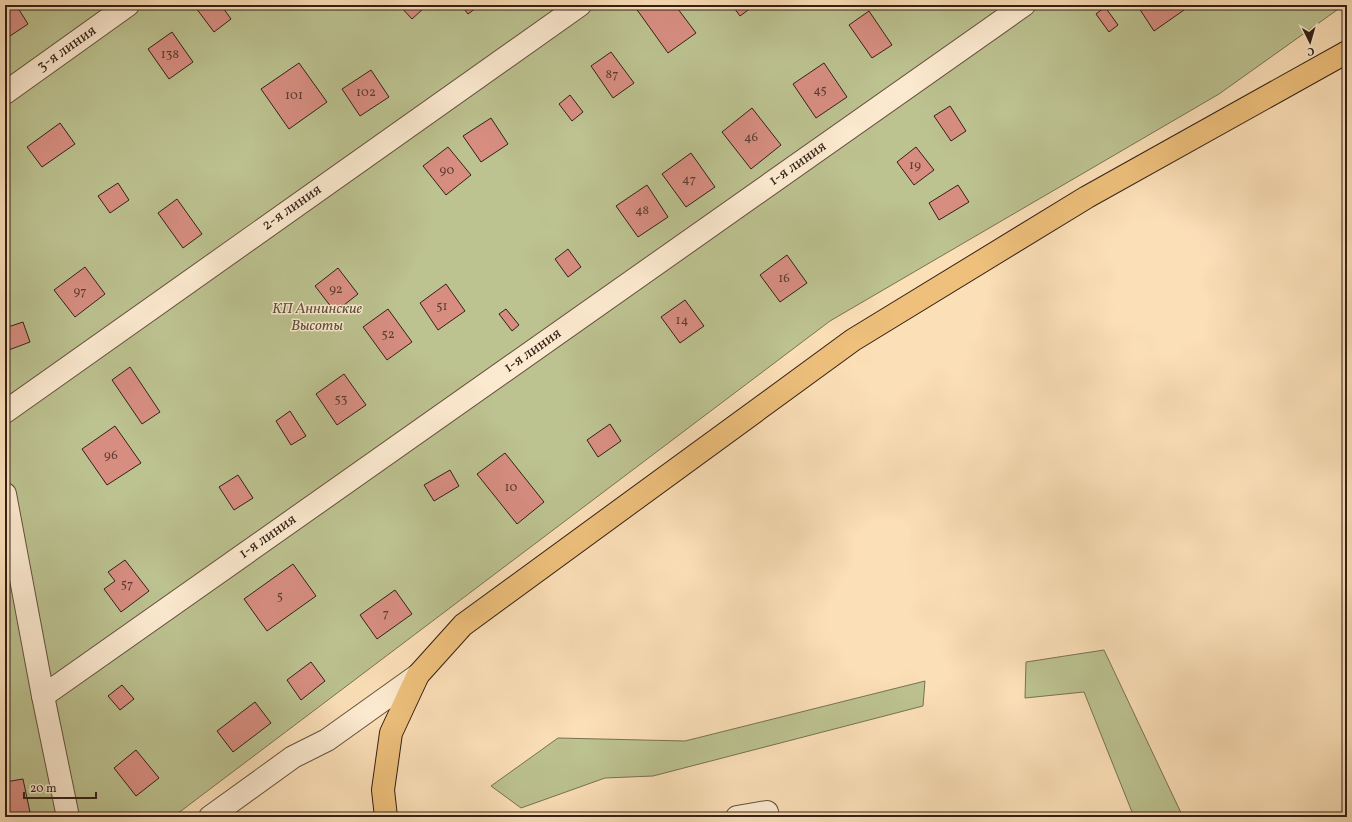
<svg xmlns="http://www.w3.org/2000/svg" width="1352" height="822" font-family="Vollkorn,serif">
  <rect width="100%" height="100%" fill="#fbdfb7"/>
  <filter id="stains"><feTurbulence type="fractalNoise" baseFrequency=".005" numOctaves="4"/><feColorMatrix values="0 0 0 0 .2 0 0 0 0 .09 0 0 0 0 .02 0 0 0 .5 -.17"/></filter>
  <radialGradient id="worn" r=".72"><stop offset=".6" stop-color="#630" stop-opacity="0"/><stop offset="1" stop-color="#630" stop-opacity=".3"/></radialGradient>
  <!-- green -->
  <g fill="#bcc290" stroke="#787153">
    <polygon points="5,5 1344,5 1219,94 830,321 173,817 5,817"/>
    <polygon points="1104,650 1183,817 1134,817 1084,692 1025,698 1026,662"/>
    <polygon points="925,681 923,706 653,776 605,778 521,808 491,786 558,738 685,741"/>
  </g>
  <!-- building -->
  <g fill="#d78e81" stroke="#342016">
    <polygon points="5,5 16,5 28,24 10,36 5,29"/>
    <polygon points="200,5 221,5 231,19 214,32 196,8"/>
    <polygon points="399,5 419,5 423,9 412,19"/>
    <polygon points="461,5 480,5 468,14"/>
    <polygon points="638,5 675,5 696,33 668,53 635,7"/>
    <polygon points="732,5 755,5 740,16"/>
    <polygon points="1137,5 1181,5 1184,10 1154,31"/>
    <polygon points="1105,7 1118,25 1109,32 1096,14"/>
    <polygon points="869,11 892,45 872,58 849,25"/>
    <polygon points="172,32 193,62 169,79 148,49"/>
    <polygon points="611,52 634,83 613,98 591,66"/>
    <polygon points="299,63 327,102 289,129 261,89"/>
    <polygon points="824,63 847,97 816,118 793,84"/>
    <polygon points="371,70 389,97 360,116 342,89"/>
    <polygon points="570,95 583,112 572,121 559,104"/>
    <polygon points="950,106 966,131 951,141 934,116"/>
    <polygon points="752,108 781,145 751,169 722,132"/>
    <polygon points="491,118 508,144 481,162 463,136"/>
    <polygon points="60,123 75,144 42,167 27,147"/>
    <polygon points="448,147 471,175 446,195 423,166"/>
    <polygon points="916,147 934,170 914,185 897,162"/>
    <polygon points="691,153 715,187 686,207 662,174"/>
    <polygon points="118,183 129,200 110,213 98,196"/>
    <polygon points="647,185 668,217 638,237 616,206"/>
    <polygon points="958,185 969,202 939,220 929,203"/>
    <polygon points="177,199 202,234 183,248 158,213"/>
    <polygon points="568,249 581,267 568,277 555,259"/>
    <polygon points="787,255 807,283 780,302 760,275"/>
    <polygon points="85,267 105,294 75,317 54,290"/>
    <polygon points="338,268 358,294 335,312 315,286"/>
    <polygon points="446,284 465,311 438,330 420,303"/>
    <polygon points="685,300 704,326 680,343 661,317"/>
    <polygon points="388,309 412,342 387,360 363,327"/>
    <polygon points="506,309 519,325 512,331 499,314"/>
    <polygon points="23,322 30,342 6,351 5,328"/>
    <polygon points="130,367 160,412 142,424 112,380"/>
    <polygon points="344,374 366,405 337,425 316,394"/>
    <polygon points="290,411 306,436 291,445 276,421"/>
    <polygon points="610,424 621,441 598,457 587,440"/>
    <polygon points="115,426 141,463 107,485 82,449"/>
    <polygon points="505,453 544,502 517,524 477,474"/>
    <polygon points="450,470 459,486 434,501 424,485"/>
    <polygon points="238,475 253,498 234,510 219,487"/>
    <polygon points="125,560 149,591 121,612 104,589 115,581 108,572"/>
    <polygon points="293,564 316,596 267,631 244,599"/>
    <polygon points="395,590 412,614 377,639 360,615"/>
    <polygon points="311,662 325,681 301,700 287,680"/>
    <polygon points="122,685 134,699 120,710 108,696"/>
    <polygon points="255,702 271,723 233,752 217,731"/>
    <polygon points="136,750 159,778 136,796 114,768"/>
    <polygon points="23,779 31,817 10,817 5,792 5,782"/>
  </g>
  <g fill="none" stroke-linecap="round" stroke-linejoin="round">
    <defs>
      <g id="minor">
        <polyline points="5,93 128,5"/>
        <polyline points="5,412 580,5"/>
        <polyline points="5,494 43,696 68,817"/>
        <polyline points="43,696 1024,5"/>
        <polyline points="210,817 293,757 327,740 418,675"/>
        <polyline points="737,817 767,812 768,817"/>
      </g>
      <polyline id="major" points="386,817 383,790 391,733 418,675 463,625 853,340 1087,197 1347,52"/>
    </defs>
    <!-- minor casing -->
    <use href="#minor" stroke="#66503e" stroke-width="24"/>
    <!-- major casing -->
    <use href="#major" stroke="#342016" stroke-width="24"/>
    <!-- minor -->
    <use href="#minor" stroke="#fcead0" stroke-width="22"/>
    <!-- major -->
    <use href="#major" stroke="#eec07c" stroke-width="22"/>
  </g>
  <g text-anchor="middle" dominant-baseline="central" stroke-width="3" stroke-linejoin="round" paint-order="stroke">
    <!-- number labels -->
    <g font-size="13" fill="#5d3c31">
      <text x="170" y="55">138</text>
      <text x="612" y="75">87</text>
      <text x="820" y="91">45</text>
      <text x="366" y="93">102</text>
      <text x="294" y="96">101</text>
      <text x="751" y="138">46</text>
      <text x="915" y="166">19</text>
      <text x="447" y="171">90</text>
      <text x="689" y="180">47</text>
      <text x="642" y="211">48</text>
      <text x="784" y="279">16</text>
      <text x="336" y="290">92</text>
      <text x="80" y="292">97</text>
      <text x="442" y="307">51</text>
      <text x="682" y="321">14</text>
      <text x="388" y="335">52</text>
      <text x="341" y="400">53</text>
      <text x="111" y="456">96</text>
      <text x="511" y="488">10</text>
      <text x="127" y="585">57</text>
      <text x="280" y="597">5</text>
      <text x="386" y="614">7</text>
    </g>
    <!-- street labels -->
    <g font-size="15" fill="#342016" stroke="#fcead0">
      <text transform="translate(67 49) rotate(-35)">3-я линия</text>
      <text transform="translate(798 164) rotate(-35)">1-я линия</text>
      <text transform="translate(292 208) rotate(-35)">2-я линия</text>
      <text transform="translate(533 351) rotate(-35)">1-я линия</text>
      <text transform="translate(268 537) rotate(-35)">1-я линия</text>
    </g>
    <!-- park labels -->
    <g font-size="15" font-style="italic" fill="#5d513b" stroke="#fcead0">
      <text x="317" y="309">КП Аннинские<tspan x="317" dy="17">Высоты</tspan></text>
    </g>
  </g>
  <!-- margin -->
  <rect width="1352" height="822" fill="none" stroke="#fbdfb7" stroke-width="20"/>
  <rect x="6" y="6" width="1340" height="810" fill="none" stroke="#342016" stroke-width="2"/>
  <rect x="10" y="10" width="1332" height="802" fill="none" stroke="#342016"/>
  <!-- north arrow -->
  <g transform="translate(1310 42) rotate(175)" stroke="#fcead0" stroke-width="3" paint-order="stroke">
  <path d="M0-3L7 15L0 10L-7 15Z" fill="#342016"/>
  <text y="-6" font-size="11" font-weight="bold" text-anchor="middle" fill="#342016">С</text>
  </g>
  <!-- scale -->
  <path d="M24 792v6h72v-6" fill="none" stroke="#342016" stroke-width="2"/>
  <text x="30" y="792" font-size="12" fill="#342016" stroke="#fcead0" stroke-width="3" paint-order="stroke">20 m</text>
  <rect width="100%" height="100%" filter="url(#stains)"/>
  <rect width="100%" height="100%" fill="url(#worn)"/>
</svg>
